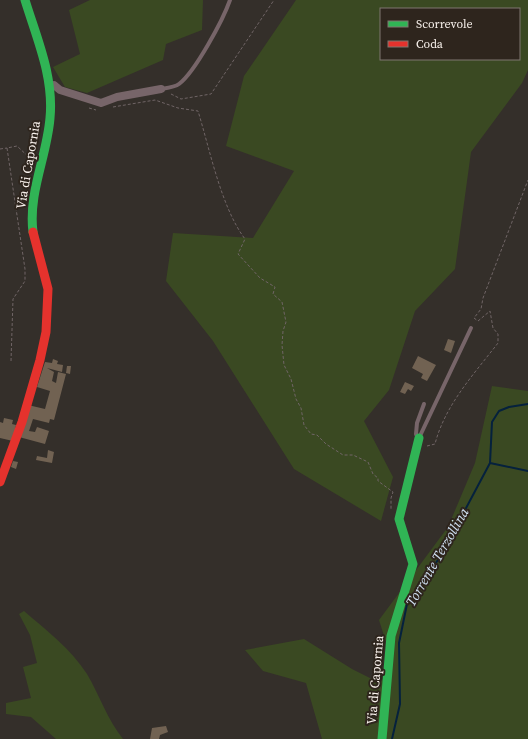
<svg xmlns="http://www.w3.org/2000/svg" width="528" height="739" font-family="'Source Serif 4',serif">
  <rect width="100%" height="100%" fill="#342f2a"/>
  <!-- green -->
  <g fill="#3a4922" fill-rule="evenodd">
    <polygon points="90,0 203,0 202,30 166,44 163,60 87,93 65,87 53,67 80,54 69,10"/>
    <path d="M296 0H528V70L522 83 471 152 455 269 415 311 389 390 364 421 393 477 381 521 294 469 213 341 166 281 173 233 253 238 294 171 226 146 244 76ZM381 9H519V59H381Z"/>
    <polygon points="492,386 528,391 528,739 322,739 306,683 263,671 245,650 304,639 352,669 380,683 393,664 379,620 448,527 475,463"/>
    <path d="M24 611C46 630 71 649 87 674 100 696 107 719 123 739H56L31 717 6 714V703L31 698 23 667 37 663 30 635 19 614Z"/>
  </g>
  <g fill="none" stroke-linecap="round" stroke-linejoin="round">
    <!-- stream -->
    <g stroke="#05213d" stroke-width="2">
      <polyline points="490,463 528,471"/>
      <polyline points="392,739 400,704 399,643 407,604 440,557 490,463 492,422 499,411 509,407 528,404"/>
    </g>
  </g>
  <!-- building -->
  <g fill="#716252">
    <polygon points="448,339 455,341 451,353 444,350"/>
    <polygon points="418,356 436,365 427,381 421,378 423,374 412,368"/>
    <polygon points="53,359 58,361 57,364 63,365 62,372 47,368 54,372 52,381 56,383 58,372 66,374 54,420 50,419 49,423 33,419 29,431 35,432 37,427 49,431 45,444 19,437 28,405 45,409 50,391 37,387 45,362 52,363"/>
    <polygon points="67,366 71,366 70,374 66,373"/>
    <polygon points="405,382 414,386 411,391 408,389 405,394 400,392"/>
    <polygon points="4,418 13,420 12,424 16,425 13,441 0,438 0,422 3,423"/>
    <polygon points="48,450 54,452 52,463 36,460 37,456 47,458"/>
    <polygon points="13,461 18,462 16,469 11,467"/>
    <polygon points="166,726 168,732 160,735 159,739 150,739 152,728"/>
  </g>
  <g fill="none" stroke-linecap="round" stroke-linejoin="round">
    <!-- path -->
    <g stroke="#706566" stroke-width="1" stroke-dasharray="3 2" stroke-linecap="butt">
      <polyline points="171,94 181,99 211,94 274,0"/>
      <path d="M113 107 155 100 178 108 198 111C210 150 221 207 245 239L238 254 260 278 275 287 273 294 282 302 286 322 283 331 282 345 284 365 291 379 296 399 301 408 304 425 311 434 317 435 326 444 343 455H353L368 462 373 474 378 478V481L393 492 391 498V509"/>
      <polyline points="89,108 96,110"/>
      <polyline points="0,149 7,148"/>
      <polyline points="11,361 13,299 25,281 25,269 7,148 17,146 32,160"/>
      <path d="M427 446 435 444C445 405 474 374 498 343V334L493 328 490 311 478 321 474 318 481 309 483 298 528 180"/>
    </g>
    <!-- lane -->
    <g stroke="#776569" stroke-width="4">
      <path d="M161 89C167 88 175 87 179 84 195 72 223 20 230 0"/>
      <polyline points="418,438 416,434 417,423 424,404"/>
      <polyline points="419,438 471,328"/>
    </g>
    <!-- street -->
    <polyline stroke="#776569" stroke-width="8" points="51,86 54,85 60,90 101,103 117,97 161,89"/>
    <!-- fast -->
    <g stroke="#30b455" stroke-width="9">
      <path d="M25 0C37 39 54 77 50 118 47 156 28 193 33 232"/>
      <polyline points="382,739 391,636 413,564 399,519 419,438"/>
    </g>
    <!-- jam -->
    <polyline stroke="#e5322d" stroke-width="9" points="0,482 22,422 40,360 46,332 48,289 33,232"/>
  </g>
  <g text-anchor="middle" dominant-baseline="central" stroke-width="4" stroke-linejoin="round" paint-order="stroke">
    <!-- street labels -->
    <g font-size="13" fill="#f8f1ec" stroke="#2e251d">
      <text transform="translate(28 165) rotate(-80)">Via di Capornia</text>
      <text transform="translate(375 680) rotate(-85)">Via di Capornia</text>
    </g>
    <!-- water labels -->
    <g font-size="14" font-style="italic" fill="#d0e0f2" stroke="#2e251d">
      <text transform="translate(437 557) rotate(-60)">Torrente Terzollina</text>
    </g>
  </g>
  <!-- legend -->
  <rect x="380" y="8" width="140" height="52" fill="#2e251d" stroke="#7f7770"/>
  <rect x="388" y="21" width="20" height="6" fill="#30b455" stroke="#7f7770"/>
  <text x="416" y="28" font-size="12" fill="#f8f1ec">Scorrevole</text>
  <rect x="388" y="41" width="20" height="6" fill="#e5322d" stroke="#7f7770"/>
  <text x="416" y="48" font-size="12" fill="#f8f1ec">Coda</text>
</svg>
